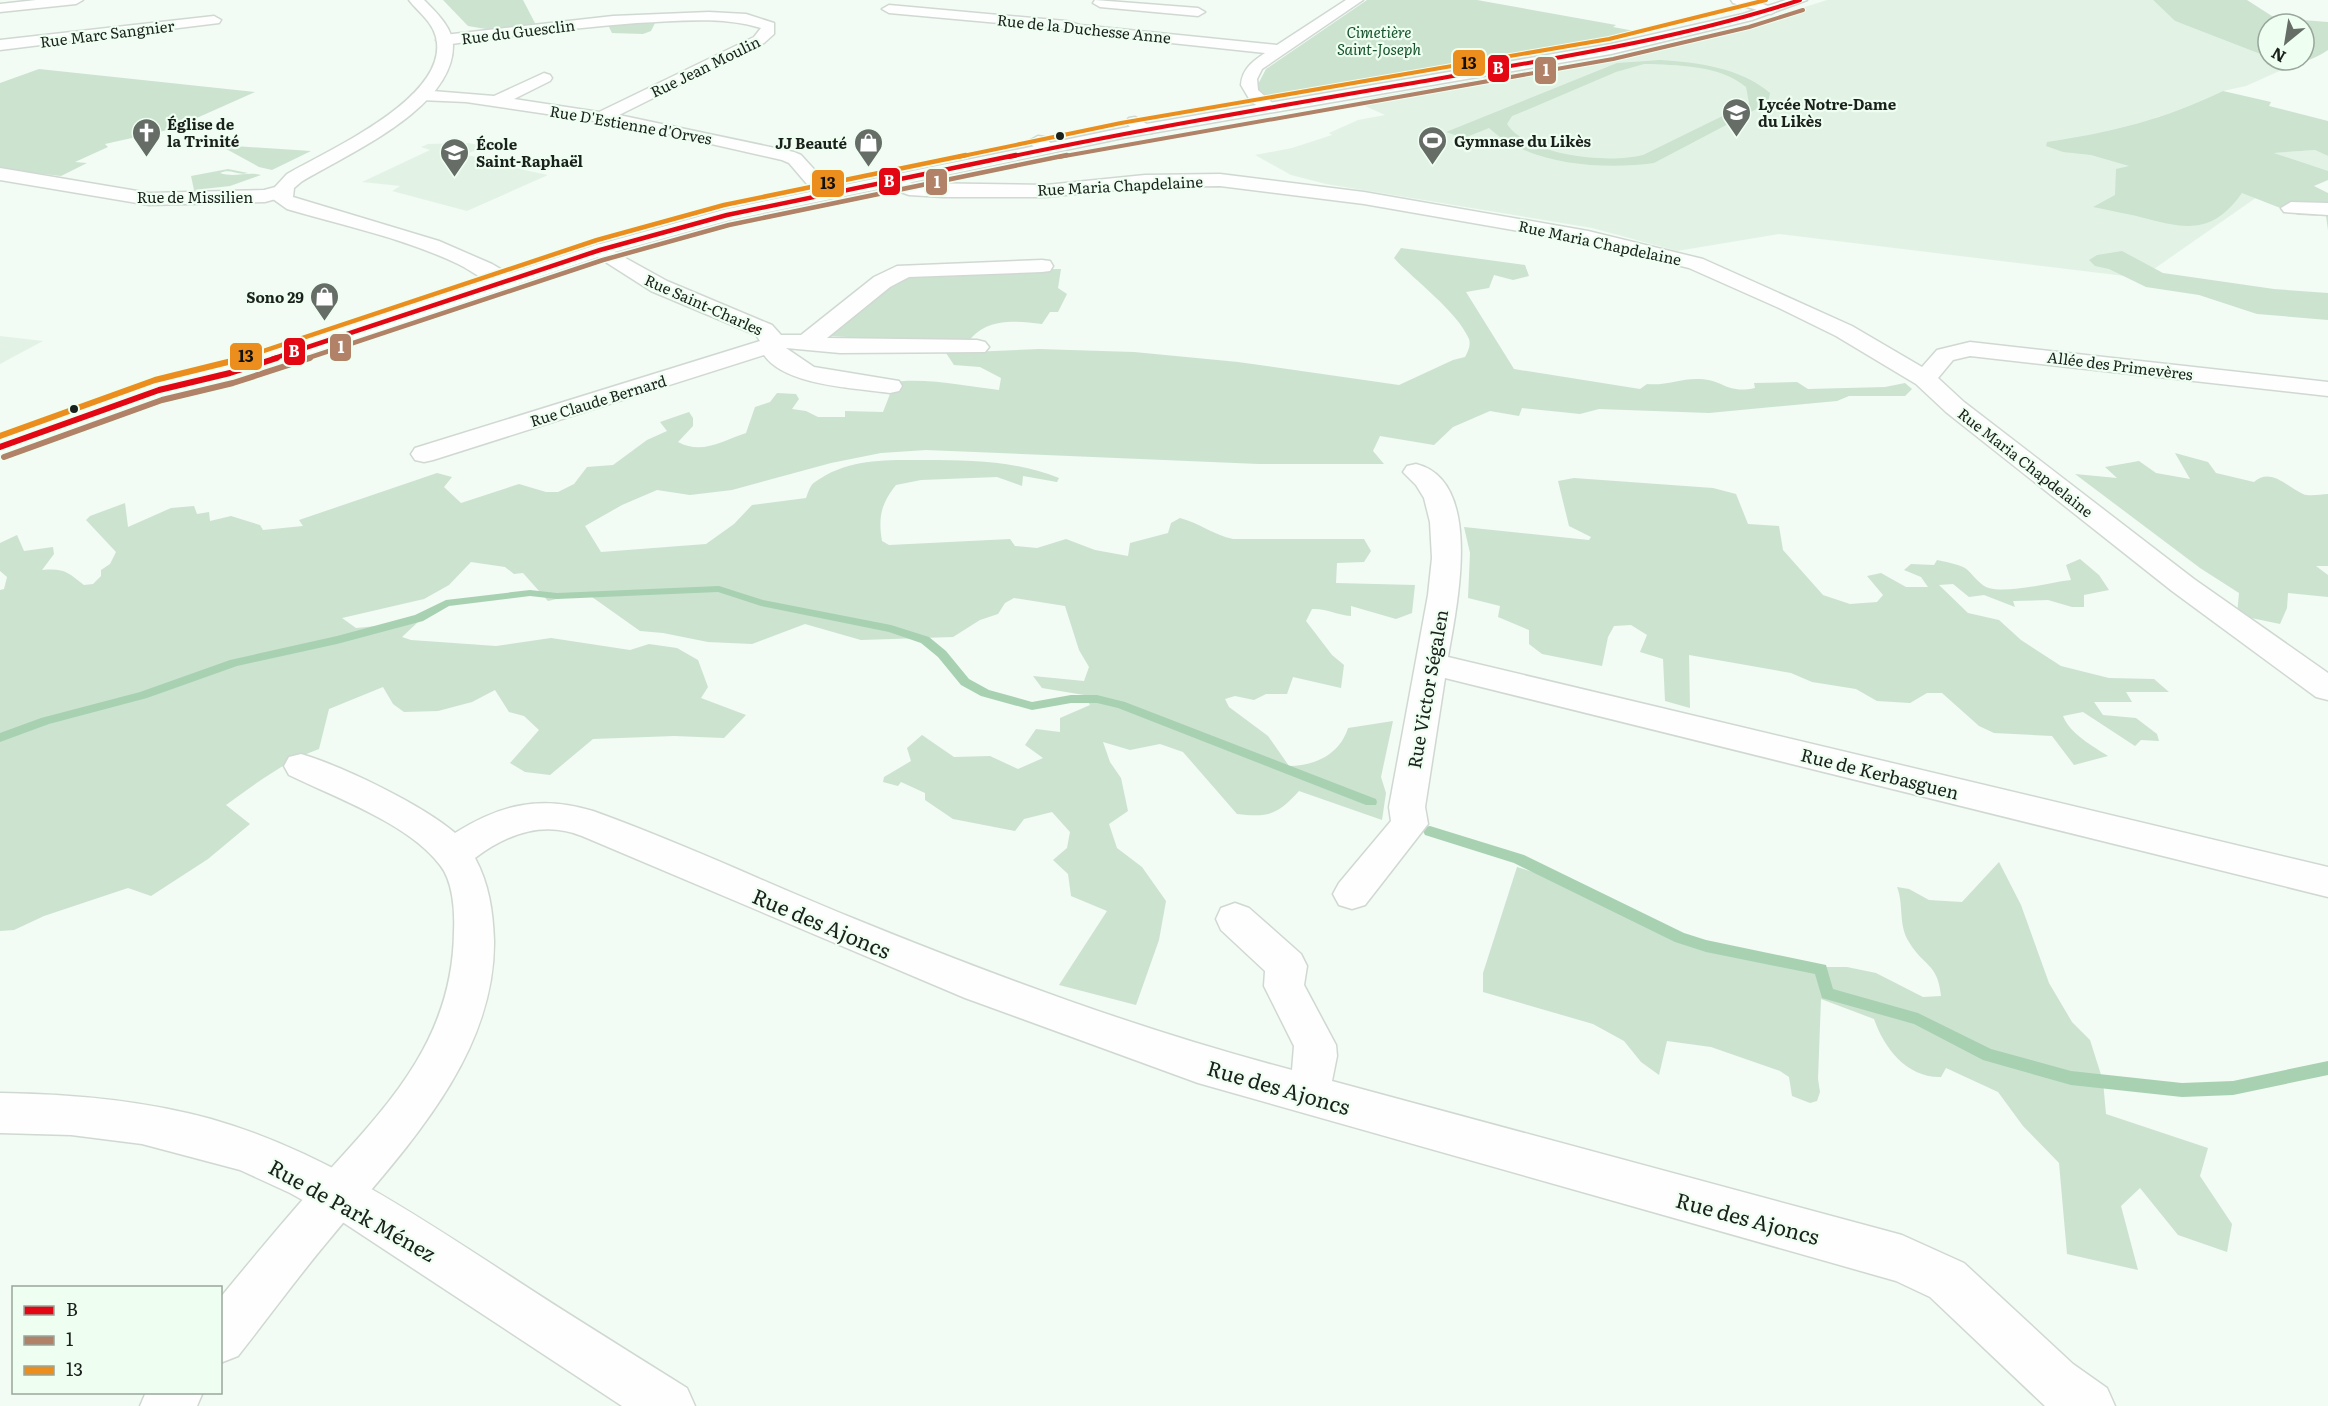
<svg xmlns="http://www.w3.org/2000/svg" width="2328" height="1406" font-family="Literata,serif">
  <rect width="100%" height="100%" fill="#f2fbf4"/>
  <!-- built -->
  <g fill="#e2f3e6">
    <polygon points="1827,0 2153,0 2175,21 2268,57 2268,60 2293,65 2246,86 2223,91 2186,109 2154,118 2270,188 2141,278 1779,234 1677,251 1592,228 1326,184 1291,175 1255,155 1292,148 1332,135 1329,133 1358,120 1385,115 1365,106 1367,105 1360,100 1621,55 1742,27"/>
    <polygon points="468,143 485,146 465,155 477,157 477,160 548,175 467,211 392,191 400,186 362,182 430,150 421,147 428,144"/>
    <polygon points="2315,150 2328,156 2328,175 2274,153"/>
    <polygon points="0,336 43,341 0,364"/>
  </g>
  <!-- green -->
  <g fill="#cce3d0" fill-rule="evenodd">
    <polygon points="443,0 523,0 536,25 492,30 468,26"/>
    <polygon points="1367,0 1477,0 1616,25 1613,27 1645,33 1585,46 1266,99 1256,88 1266,69"/>
    <path d="M2153 0H2247L2275 18 2328 22V50C2312 61 2293 67 2275 60H2304V24H2268V57L2175 21Z"/>
    <polygon points="656,21 651,31 643,34 612,33 608,25"/>
    <path d="M1660 60C1697 62 1741 68 1770 93L1768 103 1654 163C1602 170 1529 165 1489 128L1464 138 1446 132 1617 63ZM1644 64C1677 65 1720 65 1746 87L1749 103 1643 155C1608 164 1528 156 1507 124L1512 116 1522 112 1616 72Z"/>
    <polygon points="39,69 255,92 172,129 105,144 108,147 75,162 87,163 61,176 0,169 0,83"/>
    <path d="M2223 91 2271 102 2269 106 2328 121V156L2315 150 2274 153 2328 171V180L2314 186 2328 193V230L2326 216 2298 215 2242 193C2214 232 2190 230 2148 219 2130 214 2111 211 2093 207L2115 195 2116 169 2129 166 2091 155 2063 152 2046 146 2047 142C2109 133 2166 119 2223 91Z"/>
    <polygon points="219,145 311,151 272,170 259,167"/>
    <path d="M228 169 248 173C238 176 230 168 220 173 235 178 248 171 261 175L230 186 194 190 191 176Z"/>
    <path d="M1401 248 1525 265 1529 276 1513 280 1494 275 1489 288 1466 292 1514 369 1640 389 1647 384C1666 386 1681 378 1700 379 1724 380 1726 394 1755 388L1754 383 1797 382 1808 389 1885 387 1905 383 1912 389 1905 396H1849L1837 401 1709 413 1599 409 1580 414 1522 408 1519 416 1490 411 1453 427 1434 445 1380 436 1373 451 1384 464H1259L926 450 881 453 831 463 732 490 690 495 657 490 622 505 585 526 601 552 706 544 734 524 752 505 806 498C808 493 810 485 815 482 848 458 887 460 926 460 972 460 1016 461 1059 478L1057 482 1023 476 1022 486 997 477 921 480 896 485C881 504 878 517 882 541L889 545 1010 539 1015 546 1037 548 1066 539 1095 550 1128 556 1130 543 1168 533 1171 523 1180 518C1199 523 1214 535 1233 539H1364L1371 551 1364 562 1337 563 1336 583 1415 585 1412 613 1396 619 1351 606V616C1337 615 1326 608 1312 609L1306 621 1332 655 1344 665 1341 688 1293 677 1287 694H1266L1254 700 1235 696 1225 699 1229 707 1268 736 1289 766C1315 766 1340 754 1348 728L1393 721 1381 777 1386 793 1382 820 1299 791C1278 814 1269 818 1237 814L1183 752 1160 744 1130 750 1103 742 1110 762 1121 778 1128 811 1109 824 1117 848 1142 867 1166 901 1159 940 1136 1005 1059 985 1107 911 1071 896 1068 874 1053 860 1067 848 1070 832 1052 812 1024 819 1015 831 953 819 925 800V793L901 782 898 786 883 782 884 777 911 761 907 748 922 735 954 757 990 756 1018 769 1043 758 1025 745 1036 729 1060 732V718L1090 705 1084 695 1042 688 1033 676 1084 681 1089 667 1079 650 1065 606 1014 598 1005 603 998 614 980 620 953 637 861 640 805 624 752 644 708 642 663 633 640 631 592 597H565L548 601 523 573 514 574 505 567 471 562 449 585 424 599 342 618 356 628 418 622 402 637 411 640 496 646 551 638 630 650 649 644 677 648 698 660 708 687 701 698 746 715 724 738 674 736 593 739 550 775 525 772 510 763 539 730 524 716 509 712 495 690 472 702 438 711 404 712 393 704 383 687 329 709 319 749C285 761 255 784 226 805L250 824 208 859 151 896 128 888 44 916 14 930 0 931V590L4 589 7 577 0 571V543L17 535 24 551 53 547 54 554 42 570C65 568 67 572 84 585L93 584 101 576V570L110 564 116 552 86 520 90 516 125 503 128 527 171 508 194 506 197 514 209 512 210 521 231 516 260 525 263 530 303 526 299 520 437 473 452 477 444 487 461 503 519 484 546 492H558L574 484 587 467 613 465 647 440 667 431 660 422 689 412 693 418V426L678 442C702 455 722 441 746 433L755 407 770 402 777 393 796 394 799 399 792 409 806 411 818 417H845V411L883 412 890 394 871 389C902 372 963 386 999 390L1001 378 980 367 954 365 946 353 1039 349 1134 352 1238 362 1399 385 1453 360 1465 357C1468 351 1471 346 1469 339 1457 311 1415 281 1394 258Z"/>
    <polygon points="2122,251 2163,273 2274,289 2328,293 2328,320 2257,314 2199,295 2146,287 2109,269 2095,266 2089,260 2097,255"/>
    <path d="M1061 269 1058 288 1067 294 1058 312H1050L1042 324C1015 321 987 317 968 342L824 336 905 275 959 270Z"/>
    <path d="M2175 453 2208 462 2216 473 2254 482C2271 467 2287 487 2303 494 2310 497 2321 494 2328 494V566H2316L2328 575V597L2288 593 2287 608 2280 624 2237 615 2239 593 2200 568 2075 474 2117 478 2105 467 2139 461 2156 473 2190 479Z"/>
    <path d="M1574 478 1713 488 1736 494 1748 524 1779 526 1783 550 1823 595 1850 604 1877 602 1883 595 1867 576 1881 573 1906 587H1928L1921 577 1904 570 1911 564 1934 565 1937 560C1946 562 1957 564 1965 568 1972 573 1978 583 1986 587 2005 595 2051 582 2071 580L2066 565 2080 559 2099 575 2109 590 2084 595V607H2072L2048 600 2013 601 2015 607 1984 595 1969 597 1953 584 1939 585 1968 613 1999 620 2021 640 2061 666 2109 678 2154 679 2169 692H2126L2132 702H2094L2103 715 2136 718 2157 734 2159 741 2141 740 2135 746 2083 712 2063 716C2070 734 2093 746 2108 756L2074 765 2052 736 1994 733 1979 726 1942 693H1927L1910 703 1877 701 1856 689 1812 682 1791 673 1689 655 1690 708 1665 701 1663 659 1640 652 1647 635 1631 625 1614 626 1608 637 1602 666 1542 654 1529 644V630L1498 617 1500 606 1468 598 1470 553 1464 527 1589 540 1591 537 1569 526 1558 481Z"/>
    <path d="M1999 862 2021 905 2049 983 2072 1022 2090 1040 2103 1081 2106 1114 2208 1148 2200 1176 2232 1224 2227 1252 2178 1235 2140 1188 2121 1206 2138 1270 2067 1254 2059 1163 2023 1126 1998 1092 1946 1068 1941 1077C1907 1078 1884 1048 1874 1019L1821 999 1818 1079 1820 1092 1817 1101 1810 1103 1792 1096 1789 1077 1780 1071 1711 1047 1667 1041 1659 1075 1641 1062 1624 1041 1593 1024 1483 992V973L1517 867 1543 875 1625 912 1686 945 1796 967H1847L1876 973 1923 997 1941 996C1938 963 1923 966 1909 942 1898 925 1904 904 1897 887L1909 889 1929 900 1962 902Z"/>
  </g>
  <g fill="none" stroke-linecap="round" stroke-linejoin="round">
    <!-- stream -->
    <g fill="#a8d1b2" fill-rule="evenodd">
      <polygon points="719,586 763,600 891,625 929,637 946,651 969,679 989,690 1032,702 1071,695 1097,695 1125,702 1376,799 1377,802 1376,805 1366,805 1118,708 1097,703 1071,703 1032,710 981,696 961,685 938,657 921,643 889,632 761,606 718,592 557,599 530,596 449,606 423,621 337,644 237,666 147,698 49,724 0,742 0,733 41,718 140,692 230,660 337,636 415,615 446,600 530,590 557,593"/>
      <polygon points="1430,826 1524,855 1684,933 1706,940 1826,965 1833,989 1918,1013 1991,1049 2071,1071 2182,1083 2233,1081 2328,1061 2328,1075 2233,1095 2182,1097 2071,1085 1983,1060 1914,1024 1822,998 1815,974 1706,952 1675,942 1514,863 1425,835 1423,831 1425,827"/>
    </g>
    <defs>
      <g id="minor">
        <polygon points="1095,0 1198,8 1205,12 1198,16 1100,7 1093,3"/>
        <path d="M1346 0H1363L1262 69 1257 79 1258 90 1277 107 1269 112 1251 102 1241 85C1242 69 1253 61 1265 53L1078 33 1064 29 889 13 882 9 889 5 1066 21 1080 25 1277 45Z"/>
        <polygon points="1731,0 1753,0 1778,10 1771,14 1733,3"/>
        <path d="M709 12 746 14 774 23V34L764 43 619 115 794 152 801 155 832 189 835 193 832 197H818L789 163 782 160 641 128 466 102 420 100 412 95 420 90 494 96 544 73 550 75 552 78 550 81 514 99 599 112 754 37 761 28C722 16 678 21 637 23 572 28 508 36 444 45L436 40 444 35 613 16Z"/>
        <polygon points="214,16 221,20 219,23 0,50 0,40"/>
        <path d="M1135 117 1155 129 1152 133C1142 135 1132 131 1126 122L1129 118Z"/>
        <path d="M1038 136 1044 137 1056 148 1053 152C1043 154 1035 150 1029 141Z"/>
        <polygon points="0,168 149,193 264,190 283,185 293,191 290,195 265,202 149,205 0,180"/>
        <polygon points="1220,174 1364,192 1588,231 1703,259 1852,326 1922,367 1937,350 1970,342 2328,382 2328,396 1970,356 1953,360 1938,378 1964,402 2194,579 2328,673 2328,700 2316,697 2172,591 1946,412 1916,384 1836,336 1779,308 1689,268 1588,243 1364,204 1220,186 1145,187 1046,197 943,197 909,195 881,185 879,181 888,175 912,183 1046,185 1145,175"/>
        <polygon points="2291,202 2328,203 2328,215 2284,212 2281,208"/>
        <path d="M600 244 667 281 772 325 781 335H801L874 277 897 266 1042 260 1050 261 1053 266 1050 271 1042 272 909 277 890 287 827 338 977 340 985 342 989 347 985 352 840 353 786 348 814 367 899 381 902 386 899 391 890 393C856 388 785 386 764 355L433 460 424 462 415 460 411 454 415 448 760 341 756 335 651 291 593 254 590 250 593 246Z"/>
        <path d="M1416 464C1485 481 1456 609 1448 657L2328 867V897L1445 678 1425 807 1428 824 1365 905 1352 909 1339 905 1333 894 1339 883 1391 821 1389 807 1428 595 1432 558 1430 522 1424 498 1416 485 1403 472 1407 466Z"/>
        <path d="M301 754C342 766 423 805 455 833 501 804 541 795 593 811 680 842 764 882 850 917 995 976 1140 1030 1292 1070L1294 1046 1264 986 1265 971 1221 930 1216 919 1221 908 1235 903 1249 908 1301 954 1307 966 1304 985 1336 1045 1337 1056 1332 1081 1902 1235 1964 1263 2073 1364 2107 1388 2115 1406H2045L1930 1297 1896 1281 1198 1083 965 998 582 836C543 820 507 834 475 858 489 884 493 911 494 941 495 1061 399 1155 328 1241 297 1278 268 1318 238 1356L220 1363V1298C248 1264 276 1230 305 1197 378 1115 453 1048 454 931 455 911 453 881 440 865 408 823 336 798 289 775L284 766 289 757Z"/>
        <polygon points="146,1392 203,1392 197,1406 140,1406"/>
      </g>
      <g id="tertiary">
        <polygon points="36,0 83,0 76,4 0,12 0,4"/>
        <path d="M409 0H424C436 12 453 28 453 46 453 109 347 154 301 182L294 188 293 197 439 241 492 264 516 278 519 283 516 288C497 292 475 272 458 264 404 238 344 226 287 209L273 199 275 187 287 174C328 150 451 97 436 37 432 21 418 12 409 0Z"/>
        <path d="M0 1093C71 1094 142 1100 211 1119 320 1150 413 1213 507 1274 566 1313 627 1350 687 1388L695 1406H622L344 1223 290 1193 240 1170 142 1144 71 1135 0 1133Z"/>
      </g>
      <polygon id="secondary" points="1786,0 1807,0 1752,20 1611,54 1123,138 730,220 607,254 239,378 167,395 0,455 0,438 150,385 222,368 593,246 727,209 1123,128 1611,44 1743,14"/>
    </defs>
    <!-- minor casing -->
    <use href="#minor" stroke="#d0d8d2" stroke-width="3"/>
    <!-- tertiary casing -->
    <use href="#tertiary" stroke="#d0d8d2" stroke-width="3"/>
    <!-- secondary casing -->
    <use href="#secondary" stroke="#d0d8d2" stroke-width="3"/>
    <!-- minor -->
    <use href="#minor" fill="#fdfefd" fill-rule="evenodd"/>
    <!-- tertiary -->
    <use href="#tertiary" fill="#fdfefd" fill-rule="evenodd"/>
    <!-- secondary -->
    <use href="#secondary" fill="#fdfefd" fill-rule="evenodd"/>
    <defs>
      <path id="bus-1-far2" d="M1009 157C1153 127 1297 103 1442 78 1562 57 1683 38 1800 0"/>
      <polyline id="bus-1-far1" points="272,359 600,250 727,215 1016,155"/>
      <polyline id="bus-1" points="0,447 159,390 230,373 277,358"/>
      <polyline id="bus-2-far2" points="1059,157 1613,59 1749,27 1803,10"/>
      <polyline id="bus-2-far1" points="305,359 603,260 729,225 1067,155"/>
      <polyline id="bus-2" points="4,457 162,400 233,383 310,358"/>
      <polyline id="bus-3-far2" points="958,157 1121,123 1609,39 1766,0"/>
      <polyline id="bus-3-far1" points="239,359 597,240 724,205 966,155"/>
      <polyline id="bus-3" points="0,436 155,380 244,358"/>
    </defs>
    <!-- bus-1-far2 casing -->
    <use href="#bus-1-far2" stroke="#eefff1" stroke-width="6"/>
    <!-- bus-1-far1 casing -->
    <use href="#bus-1-far1" stroke="#eefff1" stroke-width="8"/>
    <!-- bus-1 casing -->
    <use href="#bus-1" stroke="#eefff1" stroke-width="10"/>
    <!-- bus-2-far2 casing -->
    <use href="#bus-2-far2" stroke="#eefff1" stroke-width="6"/>
    <!-- bus-2-far1 casing -->
    <use href="#bus-2-far1" stroke="#eefff1" stroke-width="8"/>
    <!-- bus-2 casing -->
    <use href="#bus-2" stroke="#eefff1" stroke-width="10"/>
    <!-- bus-3-far2 casing -->
    <use href="#bus-3-far2" stroke="#eefff1" stroke-width="6"/>
    <!-- bus-3-far1 casing -->
    <use href="#bus-3-far1" stroke="#eefff1" stroke-width="8"/>
    <!-- bus-3 casing -->
    <use href="#bus-3" stroke="#eefff1" stroke-width="10"/>
    <!-- bus-1-far2 -->
    <use href="#bus-1-far2" stroke="#e30613" stroke-width="4"/>
    <!-- bus-1-far1 -->
    <use href="#bus-1-far1" stroke="#e30613" stroke-width="4.5"/>
    <!-- bus-1 -->
    <use href="#bus-1" stroke="#e30613" stroke-width="6"/>
    <!-- bus-2-far2 -->
    <use href="#bus-2-far2" stroke="#b18168" stroke-width="4"/>
    <!-- bus-2-far1 -->
    <use href="#bus-2-far1" stroke="#b18168" stroke-width="4.5"/>
    <!-- bus-2 -->
    <use href="#bus-2" stroke="#b18168" stroke-width="6"/>
    <!-- bus-3-far2 -->
    <use href="#bus-3-far2" stroke="#ec8e1d" stroke-width="4"/>
    <!-- bus-3-far1 -->
    <use href="#bus-3-far1" stroke="#ec8e1d" stroke-width="4.5"/>
    <!-- bus-3 -->
    <use href="#bus-3" stroke="#ec8e1d" stroke-width="6"/>
  </g>
  <!-- icons -->
  <defs>
    <symbol id="school-pin" viewBox="-11 -11 22 30"><path d="M0 17L-7.5 6A9.5 9.5 0 1 1 7.5 6Z" fill="#666d67" stroke="#eefff1"/><path d="M0-5L7-2L0 1L-7-2ZM-4 1L0 2.5L4 1V4Q0 6-4 4Z" fill="#fff"/></symbol>
    <symbol id="church-pin" viewBox="-11 -11 22 30"><path d="M0 17L-7.5 6A9.5 9.5 0 1 1 7.5 6Z" fill="#666d67" stroke="#eefff1"/><path d="M-1.2-6h2.4v3.5h3.3v2.4h-3.3V6h-2.4V-.1h-3.3v-2.4h3.3Z" fill="#fff"/></symbol>
    <symbol id="stadium-pin" viewBox="-11 -11 22 30"><path d="M0 17L-7.5 6A9.5 9.5 0 1 1 7.5 6Z" fill="#666d67" stroke="#eefff1"/><path d="M0-5a6.5 5 0 1 0 0 10a6.5 5 0 1 0 0-10ZM-3.5-1.8h7v3.6h-7Z" fill="#fff"/></symbol>
    <symbol id="shop-pin" viewBox="-11 -11 22 30"><path d="M0 17L-7.5 6A9.5 9.5 0 1 1 7.5 6Z" fill="#666d67" stroke="#eefff1"/><path d="M-5-2.5h2.3a2.7 3.5 0 0 1 5.4 0H5L5.5 6h-11ZM-1.5-2.5h3a1.5 2.3 0 0 0-3 0Z" fill="#fff"/></symbol>
  </defs>
  <g fill-rule="evenodd">
    <use href="#school-pin" x="1720" y="96" width="33" height="45"/>
    <use href="#church-pin" x="130" y="116" width="33" height="45"/>
    <use href="#stadium-pin" x="1416" y="124" width="33" height="45"/>
    <use href="#shop-pin" x="852" y="126" width="33" height="45"/>
    <use href="#school-pin" x="438" y="136" width="33" height="45"/>
    <use href="#shop-pin" x="308" y="280" width="33" height="45"/>
  </g>
  <!-- markers -->
  <g fill="#1a201b" stroke="#eefff1" stroke-width="2">
    <circle cx="1060" cy="136" r="5"/>
    <circle cx="74" cy="409" r="5"/>
  </g>
  <g text-anchor="middle" dominant-baseline="central" stroke-width="4.5" stroke-linejoin="round" paint-order="stroke">
    <!-- far-street labels -->
    <g font-size="15" fill="#1a201b" stroke="#eefff1">
      <text transform="translate(1084 28) rotate(6)">Rue de la Duchesse Anne</text>
      <text transform="translate(518 31) rotate(-7)">Rue du Guesclin</text>
      <text transform="translate(107 33) rotate(-7)">Rue Marc Sangnier</text>
      <text transform="translate(705 66) rotate(-26)">Rue Jean Moulin</text>
      <text transform="translate(631 124) rotate(10)">Rue D'Estienne d'Orves</text>
      <text transform="translate(1120 185) rotate(-3)">Rue Maria Chapdelaine</text>
      <text x="195" y="196">Rue de Missilien</text>
      <text transform="translate(1600 242) rotate(12)">Rue Maria Chapdelaine</text>
      <text transform="translate(704 304) rotate(24)">Rue Saint-Charles</text>
      <text transform="translate(2120 365) rotate(7)">Allée des Primevères</text>
      <text transform="translate(598 400) rotate(-17)">Rue Claude Bernard</text>
      <text transform="translate(2026 462) rotate(38)">Rue Maria Chapdelaine</text>
    </g>
    <!-- far-park labels -->
    <g font-size="15" font-style="italic" fill="#16522b" stroke="#eefff1">
      <text x="1379" y="31">Cimetière<tspan x="1379" dy="17">Saint-Joseph</tspan></text>
    </g>
    <!-- far-poi labels -->
    <g font-size="15" font-weight="bold" fill="#1a201b" stroke="#eefff1" text-anchor="start">
      <text x="1758" y="103">Lycée Notre-Dame<tspan x="1758" dy="17">du Likès</tspan></text>
      <text x="167" y="123">Église de<tspan x="167" dy="17">la Trinité</tspan></text>
      <text x="1454" y="140">Gymnase du Likès</text>
      <text x="847" y="142" text-anchor="end">JJ Beauté</text>
      <text x="476" y="143">École<tspan x="476" dy="17">Saint-Raphaël</tspan></text>
      <text x="304" y="296" text-anchor="end">Sono 29</text>
    </g>
    <!-- street labels -->
    <g font-size="18" fill="#1a201b" stroke="#eefff1">
      <text transform="translate(1427 689) rotate(-80)">Rue Victor Ségalen</text>
      <text transform="translate(1880 773) rotate(14)">Rue de Kerbasguen</text>
    </g>
    <!-- near-street labels -->
    <g font-size="21" fill="#1a201b" stroke="#eefff1">
      <text transform="translate(822 922) rotate(23)">Rue des Ajoncs</text>
      <text transform="translate(1279 1086) rotate(16)">Rue des Ajoncs</text>
      <text transform="translate(353 1209) rotate(29)">Rue de Park Ménez</text>
      <text transform="translate(1748 1217) rotate(15)">Rue des Ajoncs</text>
    </g>
  </g>
  <g stroke="#eefff1" stroke-width="2">
    <rect x="1452" y="49" width="34" height="28" rx="6" fill="#ec8e1d"/>
    <rect x="1487" y="54" width="23" height="29" rx="6" fill="#e30613"/>
    <rect x="1534" y="56" width="23" height="29" rx="6" fill="#b18168"/>
    <rect x="878" y="167" width="23" height="29" rx="6" fill="#e30613"/>
    <rect x="925" y="168" width="23" height="28" rx="6" fill="#b18168"/>
    <rect x="811" y="169" width="34" height="29" rx="6" fill="#ec8e1d"/>
    <rect x="329" y="333" width="23" height="29" rx="6" fill="#b18168"/>
    <rect x="283" y="337" width="23" height="29" rx="6" fill="#e30613"/>
    <rect x="229" y="342" width="34" height="29" rx="6" fill="#ec8e1d"/>
  </g>
  <g font-size="16" text-anchor="middle" font-weight="bold" fill="#fff">
    <text x="1498" y="74">B</text>
    <text x="1546" y="76">1</text>
    <text x="889" y="187">B</text>
    <text x="937" y="188">1</text>
    <text x="341" y="353">1</text>
    <text x="294" y="357">B</text>
  </g>
  <g font-size="16" text-anchor="middle" font-weight="bold" fill="#111">
    <text x="1469" y="69">13</text>
    <text x="828" y="189">13</text>
    <text x="246" y="362">13</text>
  </g>
  <!-- legend -->
  <rect x="12" y="1286" width="210" height="108" fill="#eefff1" stroke="#99a69b" stroke-width="1.5"/>
  <rect x="24" y="1306" width="30" height="9" fill="#e30613" stroke="#99a69b" stroke-width="1.5"/>
  <text x="66" y="1316" font-size="18" fill="#1a201b">B</text>
  <rect x="24" y="1336" width="30" height="9" fill="#b18168" stroke="#99a69b" stroke-width="1.5"/>
  <text x="66" y="1346" font-size="18" fill="#1a201b">1</text>
  <rect x="24" y="1366" width="30" height="9" fill="#ec8e1d" stroke="#99a69b" stroke-width="1.5"/>
  <text x="66" y="1376" font-size="18" fill="#1a201b">13</text>
  <!-- north arrow -->
  <g transform="translate(2286 42) rotate(210)"><circle r="28" fill="#eefff1" stroke="#99a69b" stroke-width="1.5"/>
  <path d="M0-4.5L10 22L0 15L-10 22Z" fill="#666d67"/>
  <text y="-9" font-size="16" font-weight="bold" text-anchor="middle" fill="#1a201b">N</text>
  </g>
</svg>
